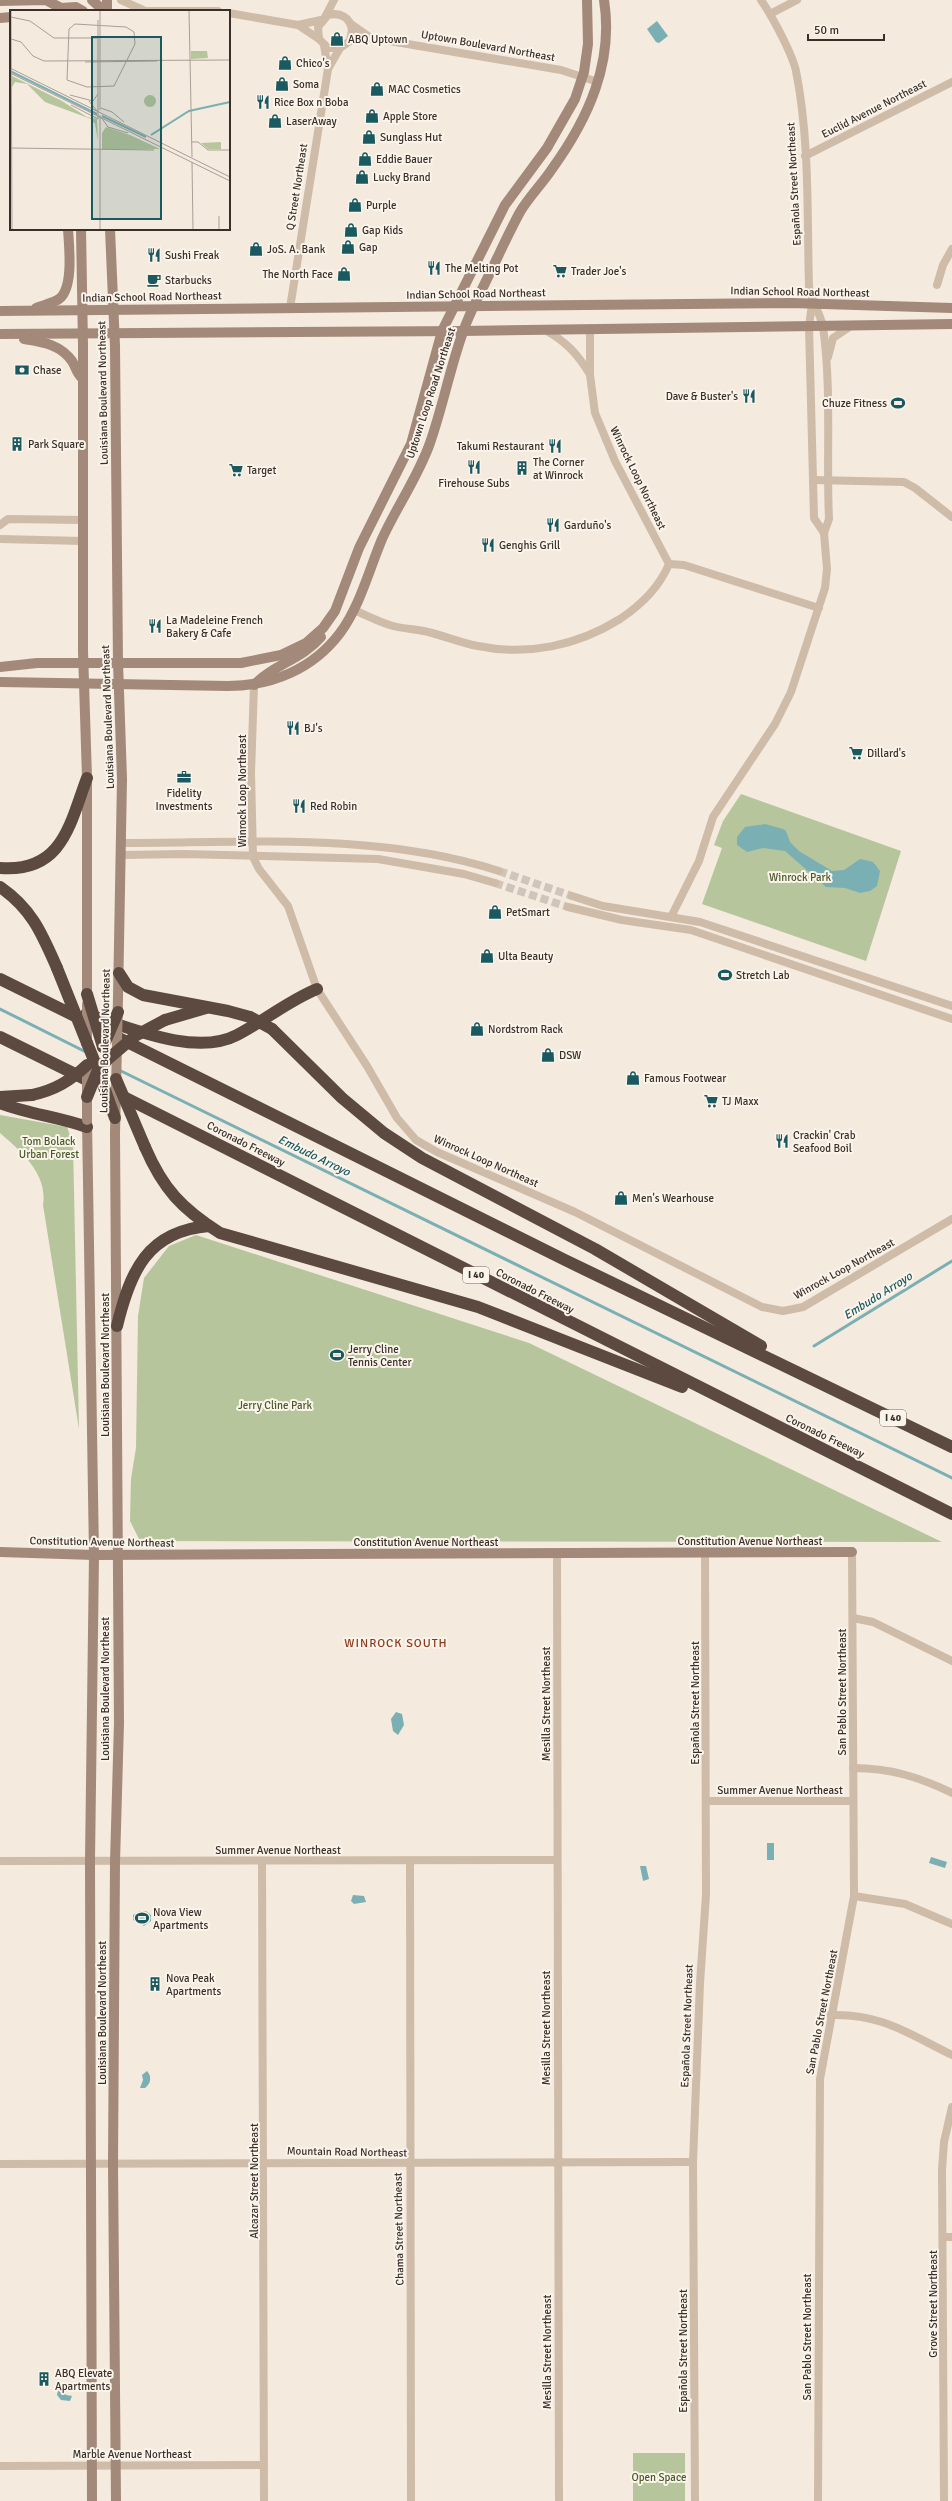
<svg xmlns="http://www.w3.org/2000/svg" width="952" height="2501" font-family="Signika,sans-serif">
  <rect width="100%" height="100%" fill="#f4eade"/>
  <!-- green -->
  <g fill="#b6c59c">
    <polygon points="741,794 901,851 866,961 702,904 722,848 714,845 723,821"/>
    <path d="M0 1115 67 1127 73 1144 79 1429 43 1205C48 1174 21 1151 0 1133Z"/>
    <polygon points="196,1235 529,1343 942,1542 140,1541 130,1521 131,1479 136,1448 138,1316 144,1278 169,1246"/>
    <rect x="633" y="2453" width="52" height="48"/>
  </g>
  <!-- water -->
  <g fill="#7ab0b4">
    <polygon points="657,21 668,36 659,43 656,42 647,29"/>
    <polygon points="765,824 783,829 786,831 790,842 799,851 832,871 844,870 860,859 873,862 880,871 877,886 870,891 860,893 845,888 826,887 785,851 763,848 747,852 737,845 737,837 745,827"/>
    <polygon points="396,1712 402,1714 404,1725 398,1735 393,1731 391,1719"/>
    <rect x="767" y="1843" width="7" height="17"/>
    <polygon points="931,1857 947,1862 945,1868 929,1863"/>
    <polygon points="640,1866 646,1866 649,1879 643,1881"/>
    <polygon points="353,1895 364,1896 366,1902 354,1904 351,1901"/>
    <polygon points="140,1911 146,1911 151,1915 151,1921 144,1926 133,1920 133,1915"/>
    <path d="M147 2071C152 2076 151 2084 145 2088H140L143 2080 142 2075Z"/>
    <polygon points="58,2390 62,2390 66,2395 72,2396 70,2401 61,2400 57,2395"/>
  </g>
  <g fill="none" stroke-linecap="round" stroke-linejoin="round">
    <!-- stream -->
    <g stroke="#7ab0b4" stroke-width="3">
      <polyline points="0,1009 86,1052"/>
      <polyline points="119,1070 952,1478"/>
      <polyline points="814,1346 952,1261"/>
    </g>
    <!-- street-tunnel -->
    <g stroke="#cfc5ba" stroke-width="8" stroke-dasharray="8 4" stroke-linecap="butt">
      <polyline points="499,871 572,896"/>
      <polyline points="495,883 568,907"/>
    </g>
    <!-- street -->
    <g stroke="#cebba8" stroke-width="8">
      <polyline points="121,0 143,10"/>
      <polyline points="138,11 218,11"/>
      <polyline points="229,13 298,25 321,20"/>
      <polyline points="770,14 797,0"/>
      <polyline points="325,17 334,0"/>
      <polyline points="351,24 371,38"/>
      <polyline points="298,25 319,39"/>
      <polyline points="350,41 372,38 561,70 598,82"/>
      <path d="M328 69 340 48 350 41 352 30C350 17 340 12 328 15L318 27 319 39 328 48H340"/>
      <polyline points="805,156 952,82"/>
      <polyline points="937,285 943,265 952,249"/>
      <polyline points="812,304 809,326 814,518 824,533"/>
      <polyline points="290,308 328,69 324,45"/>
      <path d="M545 330C565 341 577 353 589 373"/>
      <polyline points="828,357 833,338 851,326"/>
      <polyline points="813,480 904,482 915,488 952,517"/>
      <polyline points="0,525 8,519 83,520"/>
      <polyline points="0,539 83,541"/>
      <polyline points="669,564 684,565 819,608"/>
      <path d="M354 610C366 615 379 622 393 626 404 629 417 629 428 632 445 636 461 643 478 646 527 656 577 646 620 619 641 605 659 588 669 564L615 461 595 413 590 375V329"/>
      <polyline points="254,685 251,773 253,857 259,869 288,906 317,989 367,1066 397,1118 416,1140 437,1152 575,1212 762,1307 783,1311 803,1307 952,1219"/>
      <path d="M123 843C248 843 378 832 499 871"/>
      <polyline points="123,855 184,854 378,859 464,874 495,883"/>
      <polyline points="572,896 603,906 700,922 952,1006"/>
      <polyline points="568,907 622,920 691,930 952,1019"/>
      <path d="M671 917 699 861 713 817 775 724 791 692 825 588 827 569 824 533 829 519C826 455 832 390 823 327 821 315 812 302 809 287 807 216 810 141 796 71 792 53 772 16 761 0"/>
      <polyline points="557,1554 559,2501"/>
      <polyline points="853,1618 873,1622 952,1661"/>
      <path d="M853 1768C890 1768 919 1777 952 1793"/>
      <polyline points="707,1801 853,1801"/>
      <polyline points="0,1861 557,1860"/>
      <polyline points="262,1861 264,2501"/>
      <polyline points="410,1861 411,2501"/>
      <polyline points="854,1896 905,1904 952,1924"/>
      <path d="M830 2015C881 2013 909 2034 952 2055"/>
      <polyline points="0,2164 693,2162"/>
      <polyline points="944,2237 952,2237"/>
      <polyline points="0,2466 264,2465"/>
      <polyline points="695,2501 693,2162 700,1983 706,1895 705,1552"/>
      <polyline points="818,2501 820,2079 854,1896 852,1552"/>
      <polyline points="944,2501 942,2170 944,2142 952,2107"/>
    </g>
    <!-- secondary -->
    <g stroke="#a28979" stroke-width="10">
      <polyline points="92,0 104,11"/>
      <polyline points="107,0 107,11"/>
      <polyline points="0,1 46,0 61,8 76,7 83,11"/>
      <polyline points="0,18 11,17"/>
      <polyline points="81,229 83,345 83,651 87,778 87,994"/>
      <polyline points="110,229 115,346 118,662 122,779 118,998"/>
      <path d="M36 308C43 305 53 303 59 299 74 288 69 246 68 229"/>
      <polyline points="0,311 792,303 952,308"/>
      <polyline points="0,334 463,331 952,324"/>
      <path d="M24 339C42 342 60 344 72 361 76 367 76 373 83 379"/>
      <polyline points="0,667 37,663 241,663 281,655 306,643 323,628 335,611 359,548 411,444 442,331 505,205 547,148 575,99 584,72 588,44 587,0"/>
      <path d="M0 682 228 686C272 686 313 669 340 633 360 606 369 570 382 539 397 506 418 477 430 443 443 406 450 368 463 332 469 314 479 296 487 279 498 257 508 234 520 212 529 197 542 184 552 169 588 119 614 63 604 0"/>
      <path d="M254 685C274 664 301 660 321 637"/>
      <polyline points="87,1120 94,1555 90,1861 92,2501"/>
      <polyline points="115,1134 119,1723 115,1862 113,2164 116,2501"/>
      <polyline points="0,1552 94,1555 852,1552"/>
    </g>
    <!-- highway -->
    <g stroke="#5c493f" stroke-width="12">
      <path d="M0 868C63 873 70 823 87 778"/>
      <path d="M0 887C32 909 42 934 57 968"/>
      <polyline points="119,973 128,987 143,995 228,1011 250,1017"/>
      <polyline points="0,979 83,1020"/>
      <path d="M86 1014C128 1027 195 1057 237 1035 264 1021 288 1001 317 989"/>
      <polyline points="165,1020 206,1008"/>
      <polyline points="272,1029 342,1098 384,1133 422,1158 595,1249 761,1346"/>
      <polyline points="0,1037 85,1079"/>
      <polyline points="119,1038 565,1260 952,1447"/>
      <polyline points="87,1043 98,1070 108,1059"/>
      <polyline points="118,1094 952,1514"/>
      <polyline points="0,1097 32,1095"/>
      <path d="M0 1103C29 1114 59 1117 87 1127"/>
      <path d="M145 1147C163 1189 182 1209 220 1233L478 1307 682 1387"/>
      <path d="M117 1326C130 1272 147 1231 209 1226"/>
    </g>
    <!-- secondary-bridge -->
    <g stroke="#a28979" stroke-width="10">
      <polyline points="87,1004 87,1040"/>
      <polyline points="87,1065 87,1120"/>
      <polyline points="115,1134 118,998"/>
    </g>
    <!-- highway-bridge -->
    <g stroke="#5c493f" stroke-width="12">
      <polyline points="57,968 87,1043"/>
      <polyline points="87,994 103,1047"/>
      <polyline points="250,1017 272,1029"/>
      <polyline points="103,1047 118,1012"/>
      <polyline points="108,1059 135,1036 165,1020"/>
      <polyline points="98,1070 115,1118"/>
      <polyline points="116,1079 145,1147"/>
      <path d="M32 1095C55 1090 70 1081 87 1065"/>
      <polyline points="87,1097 98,1070"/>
    </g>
  </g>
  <!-- icons -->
  <defs>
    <symbol id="shop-bare" viewBox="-9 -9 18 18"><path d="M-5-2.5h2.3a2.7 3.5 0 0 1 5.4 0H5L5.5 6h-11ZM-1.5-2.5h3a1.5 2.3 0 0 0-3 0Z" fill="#1a5960" stroke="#fbf4eb" stroke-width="2.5" paint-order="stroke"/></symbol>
    <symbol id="restaurant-bare" viewBox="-9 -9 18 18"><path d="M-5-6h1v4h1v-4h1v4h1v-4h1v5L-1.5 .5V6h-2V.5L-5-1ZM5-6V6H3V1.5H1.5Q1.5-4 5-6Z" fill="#1a5960" stroke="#fbf4eb" stroke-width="2.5" paint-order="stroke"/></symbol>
    <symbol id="supermarket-bare" viewBox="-9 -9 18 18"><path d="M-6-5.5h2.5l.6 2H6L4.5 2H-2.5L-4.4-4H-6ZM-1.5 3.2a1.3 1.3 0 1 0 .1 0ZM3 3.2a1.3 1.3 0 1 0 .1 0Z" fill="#1a5960" stroke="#fbf4eb" stroke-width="2.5" paint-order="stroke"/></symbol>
    <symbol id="cafe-bare" viewBox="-9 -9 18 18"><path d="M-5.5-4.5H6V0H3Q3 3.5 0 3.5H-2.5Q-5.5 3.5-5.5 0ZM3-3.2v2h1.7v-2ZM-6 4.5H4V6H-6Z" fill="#1a5960" stroke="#fbf4eb" stroke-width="2.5" paint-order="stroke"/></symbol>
    <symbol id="bank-bare" viewBox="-9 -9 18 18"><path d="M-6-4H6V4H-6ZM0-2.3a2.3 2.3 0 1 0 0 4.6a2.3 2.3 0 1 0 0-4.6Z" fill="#1a5960" stroke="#fbf4eb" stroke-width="2.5" paint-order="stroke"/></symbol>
    <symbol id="stadium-bare" viewBox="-9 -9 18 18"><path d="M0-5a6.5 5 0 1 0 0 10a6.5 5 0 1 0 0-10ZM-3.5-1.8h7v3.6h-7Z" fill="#1a5960" stroke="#fbf4eb" stroke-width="2.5" paint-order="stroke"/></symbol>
    <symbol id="building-bare" viewBox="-9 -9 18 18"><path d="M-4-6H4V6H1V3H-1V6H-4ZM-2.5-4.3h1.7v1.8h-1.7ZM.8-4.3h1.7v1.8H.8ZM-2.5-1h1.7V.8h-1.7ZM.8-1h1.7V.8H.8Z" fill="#1a5960" stroke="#fbf4eb" stroke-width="2.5" paint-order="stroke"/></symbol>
    <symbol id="office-bare" viewBox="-9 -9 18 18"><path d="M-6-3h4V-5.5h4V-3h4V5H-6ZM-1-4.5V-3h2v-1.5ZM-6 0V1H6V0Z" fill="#1a5960" stroke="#fbf4eb" stroke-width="2.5" paint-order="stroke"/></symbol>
  </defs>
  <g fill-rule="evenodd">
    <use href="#shop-bare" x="327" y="29" width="20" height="20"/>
    <use href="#shop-bare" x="275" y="53" width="20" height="20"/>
    <use href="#shop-bare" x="272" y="74" width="20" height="20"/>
    <use href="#shop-bare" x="367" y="79" width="20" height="20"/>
    <use href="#restaurant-bare" x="253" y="92" width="20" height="20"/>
    <use href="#shop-bare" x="362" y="106" width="20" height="20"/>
    <use href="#shop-bare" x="265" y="111" width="20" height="20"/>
    <use href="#shop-bare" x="359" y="127" width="20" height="20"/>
    <use href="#shop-bare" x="355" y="149" width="20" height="20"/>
    <use href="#shop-bare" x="352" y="167" width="20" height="20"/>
    <use href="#shop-bare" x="345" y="195" width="20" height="20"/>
    <use href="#shop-bare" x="341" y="220" width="20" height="20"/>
    <use href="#shop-bare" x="338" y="237" width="20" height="20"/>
    <use href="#shop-bare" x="246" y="239" width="20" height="20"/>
    <use href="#restaurant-bare" x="144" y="245" width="20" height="20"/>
    <use href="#restaurant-bare" x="424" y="258" width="20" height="20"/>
    <use href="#supermarket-bare" x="550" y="261" width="20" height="20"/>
    <use href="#shop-bare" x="334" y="264" width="20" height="20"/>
    <use href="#cafe-bare" x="144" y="270" width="20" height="20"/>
    <use href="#bank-bare" x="12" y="360" width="20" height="20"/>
    <use href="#restaurant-bare" x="739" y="386" width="20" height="20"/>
    <use href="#stadium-bare" x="888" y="393" width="20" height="20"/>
    <use href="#building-bare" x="7" y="434" width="20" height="20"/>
    <use href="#restaurant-bare" x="545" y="436" width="20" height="20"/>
    <use href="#restaurant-bare" x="464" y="457" width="20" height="20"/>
    <use href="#building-bare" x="512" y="458" width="20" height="20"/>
    <use href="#supermarket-bare" x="226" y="460" width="20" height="20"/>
    <use href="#restaurant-bare" x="543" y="515" width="20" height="20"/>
    <use href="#restaurant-bare" x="478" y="535" width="20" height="20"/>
    <use href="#restaurant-bare" x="145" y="616" width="20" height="20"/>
    <use href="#restaurant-bare" x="283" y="718" width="20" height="20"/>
    <use href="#supermarket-bare" x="846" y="743" width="20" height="20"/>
    <use href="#office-bare" x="174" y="767" width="20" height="20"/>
    <use href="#restaurant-bare" x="289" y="796" width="20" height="20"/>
    <use href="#shop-bare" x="485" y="902" width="20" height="20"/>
    <use href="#shop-bare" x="477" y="946" width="20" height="20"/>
    <use href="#stadium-bare" x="715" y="965" width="20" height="20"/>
    <use href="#shop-bare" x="467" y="1019" width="20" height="20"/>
    <use href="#shop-bare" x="538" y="1045" width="20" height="20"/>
    <use href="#shop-bare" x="623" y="1068" width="20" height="20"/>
    <use href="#supermarket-bare" x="701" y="1091" width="20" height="20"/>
    <use href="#restaurant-bare" x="772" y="1131" width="20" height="20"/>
    <use href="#shop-bare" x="611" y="1188" width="20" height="20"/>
    <use href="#stadium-bare" x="327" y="1345" width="20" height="20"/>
    <use href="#stadium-bare" x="132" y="1908" width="20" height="20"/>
    <use href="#building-bare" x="145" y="1974" width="20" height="20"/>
    <use href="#building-bare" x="34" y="2369" width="20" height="20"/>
  </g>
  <g text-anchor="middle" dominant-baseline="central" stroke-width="4" stroke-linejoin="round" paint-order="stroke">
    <!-- shield labels -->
    <g fill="#fbf4eb" stroke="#746a63" stroke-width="1">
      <rect x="463" y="1267" width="26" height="16" rx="3"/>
      <rect x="880" y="1410" width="26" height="16" rx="3"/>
    </g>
    <g font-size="10" font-weight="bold" fill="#3a2f29">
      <text x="476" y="1275">I 40</text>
      <text x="893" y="1418">I 40</text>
    </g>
    <!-- poi labels -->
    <g font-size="11" fill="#3a2f29" stroke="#fbf4eb" text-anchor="start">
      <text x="348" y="39">ABQ Uptown</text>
      <text x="296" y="63">Chico's</text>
      <text x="293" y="84">Soma</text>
      <text x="388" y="89">MAC Cosmetics</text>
      <text x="274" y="102">Rice Box n Boba</text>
      <text x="383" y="116">Apple Store</text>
      <text x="286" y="121">LaserAway</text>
      <text x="380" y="137">Sunglass Hut</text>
      <text x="376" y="159">Eddie Bauer</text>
      <text x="373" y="177">Lucky Brand</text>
      <text x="366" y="205">Purple</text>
      <text x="362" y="230">Gap Kids</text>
      <text x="359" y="247">Gap</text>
      <text x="267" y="249">JoS. A. Bank</text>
      <text x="165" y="255">Sushi Freak</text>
      <text x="445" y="268">The Melting Pot</text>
      <text x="571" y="271">Trader Joe's</text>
      <text x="333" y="274" text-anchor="end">The North Face</text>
      <text x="165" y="280">Starbucks</text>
      <text x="33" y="370">Chase</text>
      <text x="738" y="396" text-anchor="end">Dave &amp; Buster's</text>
      <text x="887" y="403" text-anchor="end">Chuze Fitness</text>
      <text x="28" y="444">Park Square</text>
      <text x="544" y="446" text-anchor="end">Takumi Restaurant</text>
      <text x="533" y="462">The Corner<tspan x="533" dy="13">at Winrock</tspan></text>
      <text x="247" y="470">Target</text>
      <text x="474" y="483" text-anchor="middle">Firehouse Subs</text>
      <text x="564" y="525">Garduño's</text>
      <text x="499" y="545">Genghis Grill</text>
      <text x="166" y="620">La Madeleine French<tspan x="166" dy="13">Bakery &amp; Cafe</tspan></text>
      <text x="304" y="728">BJ's</text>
      <text x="867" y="753">Dillard's</text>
      <text x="184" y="793" text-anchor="middle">Fidelity<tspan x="184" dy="13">Investments</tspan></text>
      <text x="310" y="806">Red Robin</text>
      <text x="506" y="912">PetSmart</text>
      <text x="498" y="956">Ulta Beauty</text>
      <text x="736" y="975">Stretch Lab</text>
      <text x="488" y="1029">Nordstrom Rack</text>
      <text x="559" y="1055">DSW</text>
      <text x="644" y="1078">Famous Footwear</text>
      <text x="722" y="1101">TJ Maxx</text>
      <text x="793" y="1135">Crackin' Crab<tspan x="793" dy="13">Seafood Boil</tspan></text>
      <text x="632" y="1198">Men's Wearhouse</text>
      <text x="348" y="1349">Jerry Cline<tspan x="348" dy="13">Tennis Center</tspan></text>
      <text x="153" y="1912">Nova View<tspan x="153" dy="13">Apartments</tspan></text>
      <text x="166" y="1978">Nova Peak<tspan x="166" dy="13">Apartments</tspan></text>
      <text x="55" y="2373">ABQ Elevate<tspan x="55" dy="13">Apartments</tspan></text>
    </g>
    <!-- street labels -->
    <g font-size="11" fill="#3a2f29" stroke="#fbf4eb">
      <text transform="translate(488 46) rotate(10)">Uptown Boulevard Northeast</text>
      <text transform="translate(874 109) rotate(-27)">Euclid Avenue Northeast</text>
      <text transform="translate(794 184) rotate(-93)">Española Street Northeast</text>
      <text transform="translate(297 187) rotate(-81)">Q Street Northeast</text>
      <text transform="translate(800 292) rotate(1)">Indian School Road Northeast</text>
      <text transform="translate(476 294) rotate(-1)">Indian School Road Northeast</text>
      <text transform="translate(152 297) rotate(-1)">Indian School Road Northeast</text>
      <text transform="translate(103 393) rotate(-91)">Louisiana Boulevard Northeast</text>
      <text transform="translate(431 393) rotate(-72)">Uptown Loop Road Northeast</text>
      <text transform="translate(638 478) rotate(64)">Winrock Loop Northeast</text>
      <text transform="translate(108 717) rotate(-92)">Louisiana Boulevard Northeast</text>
      <text transform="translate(242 791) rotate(-90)">Winrock Loop Northeast</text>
      <text transform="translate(105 1041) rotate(-89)">Louisiana Boulevard Northeast</text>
      <text transform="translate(246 1144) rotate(27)">Coronado Freeway</text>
      <text transform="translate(486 1161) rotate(24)">Winrock Loop Northeast</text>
      <text transform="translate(844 1269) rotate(-29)">Winrock Loop Northeast</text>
      <text transform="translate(535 1291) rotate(27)">Coronado Freeway</text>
      <text transform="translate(105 1365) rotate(-90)">Louisiana Boulevard Northeast</text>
      <text transform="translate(825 1436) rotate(26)">Coronado Freeway</text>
      <text x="750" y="1541">Constitution Avenue Northeast</text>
      <text transform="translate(102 1542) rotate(1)">Constitution Avenue Northeast</text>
      <text x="426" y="1542">Constitution Avenue Northeast</text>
      <text transform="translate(105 1689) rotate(-90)">Louisiana Boulevard Northeast</text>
      <text transform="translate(842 1692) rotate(-90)">San Pablo Street Northeast</text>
      <text transform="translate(695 1703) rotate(-90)">Española Street Northeast</text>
      <text transform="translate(546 1704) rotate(-90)">Mesilla Street Northeast</text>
      <text x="780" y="1790">Summer Avenue Northeast</text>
      <text x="278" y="1850">Summer Avenue Northeast</text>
      <text transform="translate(822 2012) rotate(-79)">San Pablo Street Northeast</text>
      <text transform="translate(102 2013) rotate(-90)">Louisiana Boulevard Northeast</text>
      <text transform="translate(687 2026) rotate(-88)">Española Street Northeast</text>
      <text transform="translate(546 2028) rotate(-90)">Mesilla Street Northeast</text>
      <text transform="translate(347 2152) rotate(1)">Mountain Road Northeast</text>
      <text transform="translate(254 2181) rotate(-90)">Alcazar Street Northeast</text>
      <text transform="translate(399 2229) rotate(-91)">Chama Street Northeast</text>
      <text transform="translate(933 2304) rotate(-90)">Grove Street Northeast</text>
      <text transform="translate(807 2337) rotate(-90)">San Pablo Street Northeast</text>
      <text transform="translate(683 2351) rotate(-90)">Española Street Northeast</text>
      <text transform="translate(547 2352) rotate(-90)">Mesilla Street Northeast</text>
      <text x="132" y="2454">Marble Avenue Northeast</text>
    </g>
    <!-- park labels -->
    <g font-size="11" fill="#485b2a" stroke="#fbf4eb">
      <text x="800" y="877">Winrock Park</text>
      <text x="49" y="1141">Tom Bolack<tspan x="49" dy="13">Urban Forest</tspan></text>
      <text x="275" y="1405">Jerry Cline Park</text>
      <text x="659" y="2477">Open Space</text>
    </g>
    <!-- water labels -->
    <g font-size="12" font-style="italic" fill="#1a5960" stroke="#fbf4eb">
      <text transform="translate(314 1156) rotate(26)">Embudo Arroyo</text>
      <text transform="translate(878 1296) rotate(-32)">Embudo Arroyo</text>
    </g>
    <!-- neighbourhood labels -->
    <g font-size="12" letter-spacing="1" fill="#903a1b" stroke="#fbf4eb">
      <text x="396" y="1643">WINROCK SOUTH</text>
    </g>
  </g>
  <!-- overview -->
  <g transform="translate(10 10)">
    <rect width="220" height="220" fill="#f4eade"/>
    <path d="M181 41H197L198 48 181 49ZM2 66 52 91 77 107 87 109 88 131 85 114 81 109 35 92 17 74 5 72 2 77ZM134 91a6 6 0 1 1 12 0a6 6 0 1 1-12 0ZM96 117 120 125 150 139H92V123ZM211 132V139H198L191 133Z" fill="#b6c59c"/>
    <path fill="none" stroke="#7ab0b4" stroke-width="2" d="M0 61 87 104M92 106 136 127M141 125 179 101 220 92"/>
    <path fill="none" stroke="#aa9f96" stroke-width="1" d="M1 0 2 220M90 0V100M179 0 182 147M1 7 20 11 44 28H87M88 10V109M65 14 116 17 124 22 125 34 104 76 77 77 57 70 59 19ZM1 29 11 32 23 46 34 51 220 50M75 52 147 51M0 58 220 167M0 63 220 171M60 85 83 91 88 84M79 91 87 101M61 95 88 109M91 98 102 102 114 112M91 107 98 117 118 123M181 132H188L198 140H220M1 138 144 140M182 152 183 220M209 206V220M90 220V105"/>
    <path fill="#1a5960" fill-opacity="0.15" stroke="#1a5960" stroke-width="2" d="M82 27H151V209H82Z"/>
    <rect width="220" height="220" fill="none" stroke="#3a2f29" stroke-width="2"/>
  </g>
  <!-- scale -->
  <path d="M808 34v6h76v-6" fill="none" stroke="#3a2f29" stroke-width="2"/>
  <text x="814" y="34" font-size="12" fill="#3a2f29" stroke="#fbf4eb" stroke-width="3" paint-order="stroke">50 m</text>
</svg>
